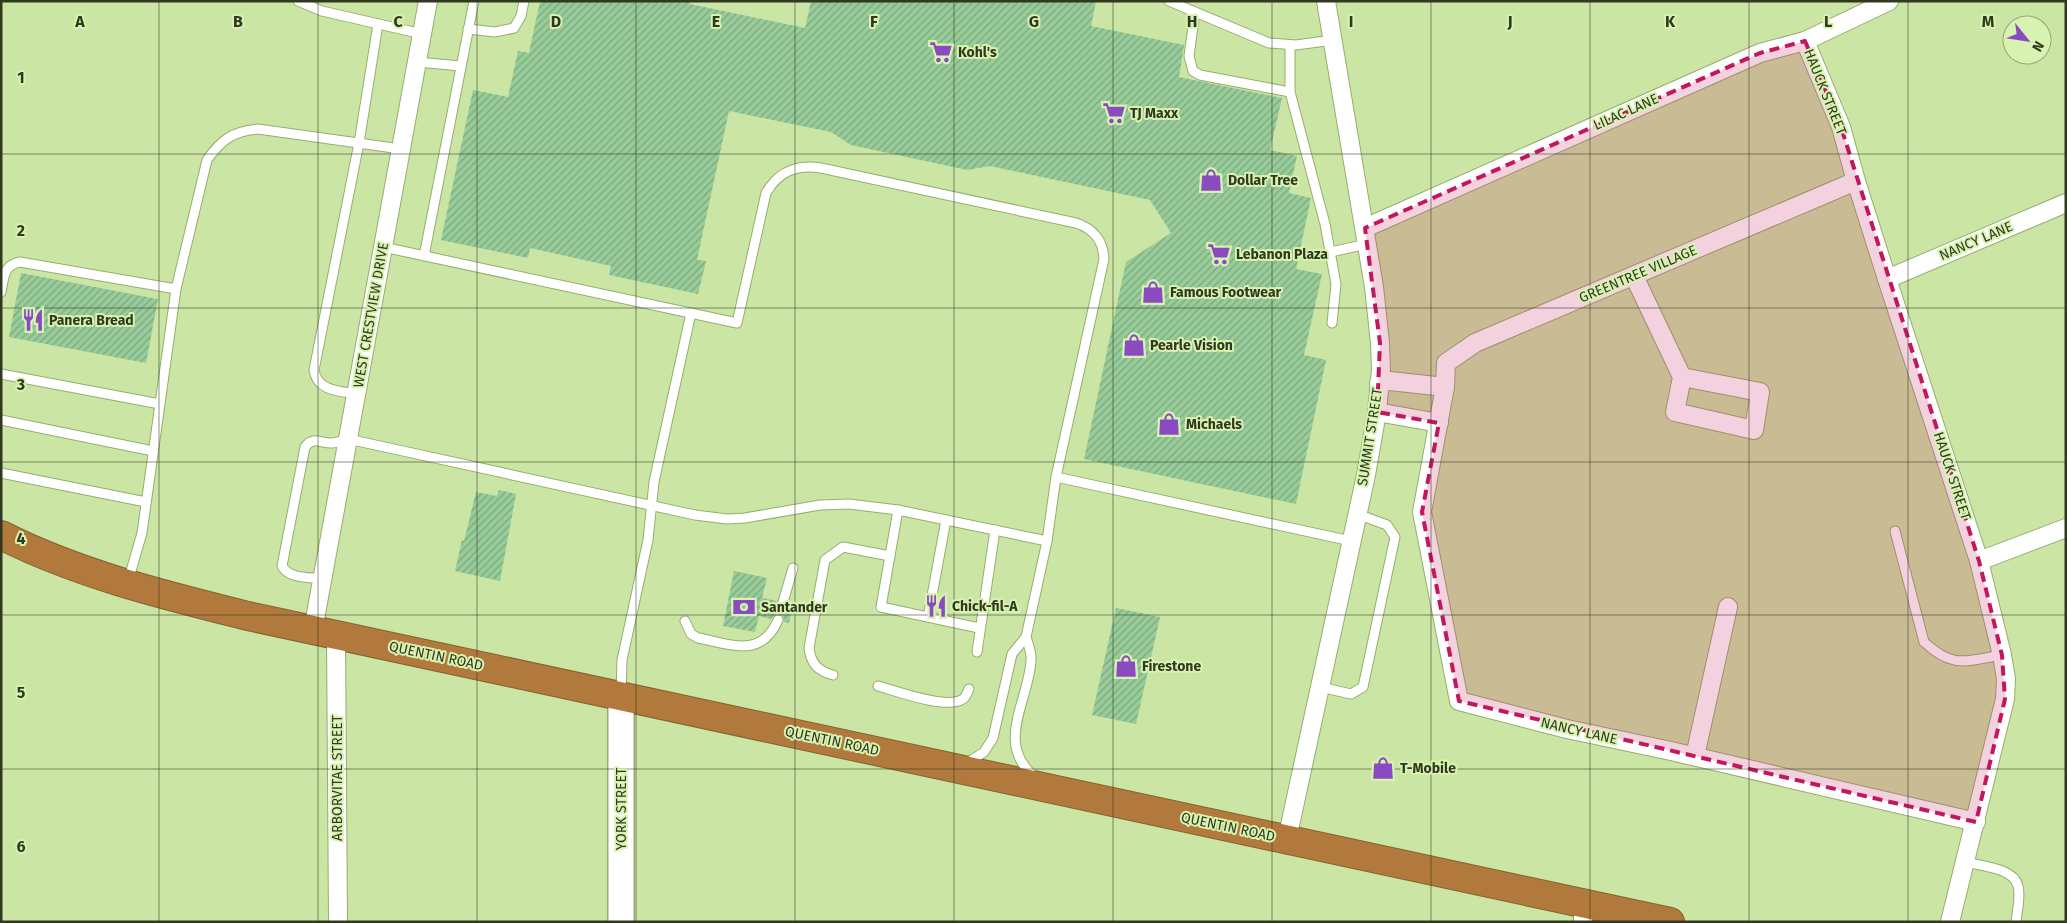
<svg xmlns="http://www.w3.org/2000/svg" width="2067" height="923" font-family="'Fira Sans',sans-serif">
  <defs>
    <pattern id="building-hatch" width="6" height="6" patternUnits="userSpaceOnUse" patternTransform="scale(1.25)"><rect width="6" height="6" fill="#98cc9a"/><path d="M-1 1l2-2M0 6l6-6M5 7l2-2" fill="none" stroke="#7ca77d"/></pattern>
  </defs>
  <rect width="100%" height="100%" fill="#cbe5a4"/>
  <!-- building -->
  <g fill="url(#building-hatch)">
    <polygon points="540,1 690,1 690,4 805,28 811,1 1096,1 1091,26 1184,45 1179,77 1282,98 1270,150 1297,156 1289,193 1311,198 1296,269 1322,274 1304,355 1326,360 1296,504 1084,459 1126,262 1171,233 1150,200 990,166 967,170 944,165 851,145 831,132 729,111 697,260 706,261 698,294 609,275 611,266 530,248 528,258 441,240 473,90 508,97 518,51 529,53"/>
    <polygon points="21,273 158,299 146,363 9,337"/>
    <polygon points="499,490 516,494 500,581 455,571 462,540 464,541 476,492 497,496"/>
    <polygon points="734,571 767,578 762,598 777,601 778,606 782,608 787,607 789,603 793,604 789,623 784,622 783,616 777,614 771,619 759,616 755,632 723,626"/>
    <polygon points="1116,608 1160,617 1136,724 1092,715"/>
  </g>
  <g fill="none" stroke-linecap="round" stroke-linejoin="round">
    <defs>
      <g id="lane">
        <polyline points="298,1 322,11 422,34"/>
        <polyline points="1169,1 1269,43 1296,45 1333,40"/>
        <polyline points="1195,12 1189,56 1193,71 1200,75 1290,92"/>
        <polyline points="468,29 495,32 514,28 521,16 524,1"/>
        <polyline points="1290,45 1290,92 1325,224 1336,284 1332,323"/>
        <polyline points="417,62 461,66"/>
        <path d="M383 247 737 323 766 193C779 171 797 164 821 168L1076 223C1094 229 1103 240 1104 259L1056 477 1047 541 1026 637 1012 654 993 738 984 752 967 763"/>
        <polyline points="1331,252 1367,244"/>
        <polyline points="424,256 474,1"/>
        <path d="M1 292C4 278 3 265 20 262L176 289"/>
        <polyline points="1,374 160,404"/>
        <path d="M356 394C339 391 317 391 314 370L359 143 378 24"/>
        <polyline points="1,420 153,451"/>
        <polyline points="1,473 146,502"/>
        <polyline points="1056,477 1351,541"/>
        <polyline points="898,510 881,607 979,628"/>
        <path d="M1895 531 1924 642C1953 669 1966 661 2002 655"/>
        <path d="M322 579C309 577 289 579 282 566L305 447C313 436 320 443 331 443 337 443 343 440 348 439L695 515 727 519 745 518 820 505 849 504 898 510 1047 541"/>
        <path d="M128 581 142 533 176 289 207 160C221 140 233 131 258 129L401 149"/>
        <polyline points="783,602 793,568"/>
        <polyline points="928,617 946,520"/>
        <path d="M685 621 691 634 698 638C731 644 761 659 778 620"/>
        <path d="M1026 637C1028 644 1032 653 1031 660 1029 701 994 744 1035 777"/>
        <polyline points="977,652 995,530"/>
        <path d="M833 675C818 671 811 664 809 648L825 560 843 547 890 556"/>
        <path d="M878 686C896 691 947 710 963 699 966 697 968 691 969 689"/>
        <polyline points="1320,687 1351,694 1363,687 1395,537 1387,525 1357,514"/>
        <polyline points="621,693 622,660 648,540 654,482 691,313"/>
        <path d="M1966 862C1981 866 2014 868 2018 886 2021 896 2017 911 2016 922"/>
      </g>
      <g id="street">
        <polyline points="1805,41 1841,127 1856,181 1887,279 1979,561 2002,655 2006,679 2005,699 1950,922"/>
        <polyline points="1856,181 1475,343 1446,363 1445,387 1422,512 1459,701 1567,729 1671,751 1976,822"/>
        <polyline points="1365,228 1760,53 1805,41 1889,1"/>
        <polyline points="1634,276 1682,377 1675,412 1754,430 1760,392 1682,377"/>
        <polyline points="1887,279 2066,203"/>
        <polyline points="1379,383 1390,381 1445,387"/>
        <polyline points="1377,412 1439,423"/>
        <polyline points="1979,561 2066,528"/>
        <polyline points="313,630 428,1"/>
        <polyline points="336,635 338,922"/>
        <polyline points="1695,756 1728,607"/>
        <polyline points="1287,839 1366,475 1377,412 1381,369 1380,343 1374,287 1326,1"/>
        <polyline points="1583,903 1583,922"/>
      </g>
      <polyline id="secondary" points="621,922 621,696"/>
      <path id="highway" d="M1 535C78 574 164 595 248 616L1670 922"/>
    </defs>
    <!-- lane casing -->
    <use href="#lane" stroke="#96ae6f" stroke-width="11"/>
    <!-- street casing -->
    <use href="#street" stroke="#96ae6f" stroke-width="20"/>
    <!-- secondary casing -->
    <use href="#secondary" stroke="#96ae6f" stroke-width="28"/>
    <!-- highway casing -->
    <use href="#highway" stroke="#846332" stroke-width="30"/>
    <!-- lane -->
    <use href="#lane" stroke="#fff" stroke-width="9"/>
    <!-- street -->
    <use href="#street" stroke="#fff" stroke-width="18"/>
    <!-- secondary -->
    <use href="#secondary" stroke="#fff" stroke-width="25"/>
    <!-- highway -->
    <use href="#highway" stroke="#b1793b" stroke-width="28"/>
  </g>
  <!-- marked area -->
  <path fill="#c2185b" fill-opacity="0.2" stroke="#c2185b" stroke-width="4" stroke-dasharray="10 6" stroke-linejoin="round" d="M1805 41 1841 127 1979 561 2002 655 2005 699 1976 822 1459 701 1422 512 1439 423 1377 412 1380 343 1365 228 1760 53Z"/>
  <!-- grid -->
  <path fill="none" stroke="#303920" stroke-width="1" stroke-opacity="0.55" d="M159 1V922M318 1V922M477 1V922M636 1V922M795 1V922M954 1V922M1113 1V922M1272 1V922M1431 1V922M1590 1V922M1749 1V922M1908 1V922M1 154H2066M1 308H2066M1 462H2066M1 615H2066M1 769H2066"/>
  <!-- icons -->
  <defs>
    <symbol id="supermarket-bare" viewBox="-9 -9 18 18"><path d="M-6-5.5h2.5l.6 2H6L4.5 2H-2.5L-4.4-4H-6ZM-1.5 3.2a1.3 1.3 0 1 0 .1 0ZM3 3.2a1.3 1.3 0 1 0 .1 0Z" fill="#8a4bc1" stroke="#d8f2b1" stroke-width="2.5" paint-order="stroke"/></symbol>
    <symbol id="shop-bare" viewBox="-9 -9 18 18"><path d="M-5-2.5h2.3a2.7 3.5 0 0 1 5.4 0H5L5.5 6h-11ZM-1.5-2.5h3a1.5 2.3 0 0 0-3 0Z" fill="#8a4bc1" stroke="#d8f2b1" stroke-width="2.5" paint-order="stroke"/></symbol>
    <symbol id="restaurant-bare" viewBox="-9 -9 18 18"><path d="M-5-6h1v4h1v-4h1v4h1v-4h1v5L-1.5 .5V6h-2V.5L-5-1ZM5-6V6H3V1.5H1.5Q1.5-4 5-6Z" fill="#8a4bc1" stroke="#d8f2b1" stroke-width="2.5" paint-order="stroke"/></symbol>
    <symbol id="bank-bare" viewBox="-9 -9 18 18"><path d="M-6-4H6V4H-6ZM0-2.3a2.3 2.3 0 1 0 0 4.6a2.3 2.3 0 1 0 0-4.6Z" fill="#8a4bc1" stroke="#d8f2b1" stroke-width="2.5" paint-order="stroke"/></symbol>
  </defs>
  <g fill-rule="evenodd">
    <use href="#supermarket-bare" x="925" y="36" width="32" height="32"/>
    <use href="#supermarket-bare" x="1098" y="97" width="32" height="32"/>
    <use href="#shop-bare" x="1195" y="164" width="32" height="32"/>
    <use href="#supermarket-bare" x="1203" y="238" width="32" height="32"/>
    <use href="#shop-bare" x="1137" y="276" width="32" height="32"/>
    <use href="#restaurant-bare" x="17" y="304" width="32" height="32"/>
    <use href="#shop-bare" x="1118" y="329" width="32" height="32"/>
    <use href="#shop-bare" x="1153" y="408" width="32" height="32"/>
    <use href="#restaurant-bare" x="920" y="590" width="32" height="32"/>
    <use href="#bank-bare" x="728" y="591" width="32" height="32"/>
    <use href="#shop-bare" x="1110" y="650" width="32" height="32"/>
    <use href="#shop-bare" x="1367" y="752" width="32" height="32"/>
  </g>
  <g text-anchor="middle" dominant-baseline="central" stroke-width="4" stroke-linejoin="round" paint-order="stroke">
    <!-- poi labels -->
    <g font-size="14" font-weight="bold" fill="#303920" stroke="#d8f2b1" text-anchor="start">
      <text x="958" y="52">Kohl's</text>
      <text x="1130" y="113">TJ Maxx</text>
      <text x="1228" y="180">Dollar Tree</text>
      <text x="1236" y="254">Lebanon Plaza</text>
      <text x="1170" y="292">Famous Footwear</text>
      <text x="49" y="320">Panera Bread</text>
      <text x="1150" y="345">Pearle Vision</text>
      <text x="1186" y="424">Michaels</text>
      <text x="952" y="606">Chick-fil-A</text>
      <text x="761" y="607">Santander</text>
      <text x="1142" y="666">Firestone</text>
      <text x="1400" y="768">T-Mobile</text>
    </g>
    <!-- street labels -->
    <g font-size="14" fill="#303920" stroke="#d8f2b1">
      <text transform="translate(1825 92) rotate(68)">HAUCK STREET</text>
      <text transform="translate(1626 112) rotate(-24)">LILAC LANE</text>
      <text transform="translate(1976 241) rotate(-23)">NANCY LANE</text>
      <text transform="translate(1638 274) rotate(-23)">GREENTREE VILLAGE</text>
      <text transform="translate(371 315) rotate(-80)">WEST CRESTVIEW DRIVE</text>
      <text transform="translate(1370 437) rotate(-81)">SUMMIT STREET</text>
      <text transform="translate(1952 476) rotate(72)">HAUCK STREET</text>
      <text transform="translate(436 656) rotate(12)">QUENTIN ROAD</text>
      <text transform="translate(1579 731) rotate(13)">NANCY LANE</text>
      <text transform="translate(832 741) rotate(12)">QUENTIN ROAD</text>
      <text transform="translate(337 778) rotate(-90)">ARBORVITAE STREET</text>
      <text transform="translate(621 809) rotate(-90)">YORK STREET</text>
      <text transform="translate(1228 827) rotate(12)">QUENTIN ROAD</text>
    </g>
  </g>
  <g font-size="16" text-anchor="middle" font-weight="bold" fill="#303920" stroke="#d8f2b1" stroke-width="4" stroke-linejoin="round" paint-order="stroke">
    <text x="80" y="27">A</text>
    <text x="238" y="27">B</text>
    <text x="398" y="27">C</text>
    <text x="556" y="27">D</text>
    <text x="716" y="27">E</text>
    <text x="874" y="27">F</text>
    <text x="1034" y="27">G</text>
    <text x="1192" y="27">H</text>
    <text x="1351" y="27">I</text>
    <text x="1510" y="27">J</text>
    <text x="1670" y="27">K</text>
    <text x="1828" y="27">L</text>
    <text x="1988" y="27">M</text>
    <text x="21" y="83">1</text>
    <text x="21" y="236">2</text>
    <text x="21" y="390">3</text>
    <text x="21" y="544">4</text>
    <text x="21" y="698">5</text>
    <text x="21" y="852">6</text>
  </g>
  <!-- border -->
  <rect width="2067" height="923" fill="none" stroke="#303920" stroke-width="5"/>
  <!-- north arrow -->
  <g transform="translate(2027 40) rotate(120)"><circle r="24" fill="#d8f2b1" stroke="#95a877"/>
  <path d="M0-4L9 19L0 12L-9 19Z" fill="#8a4bc1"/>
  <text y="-8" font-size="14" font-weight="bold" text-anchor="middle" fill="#303920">N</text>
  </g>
</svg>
